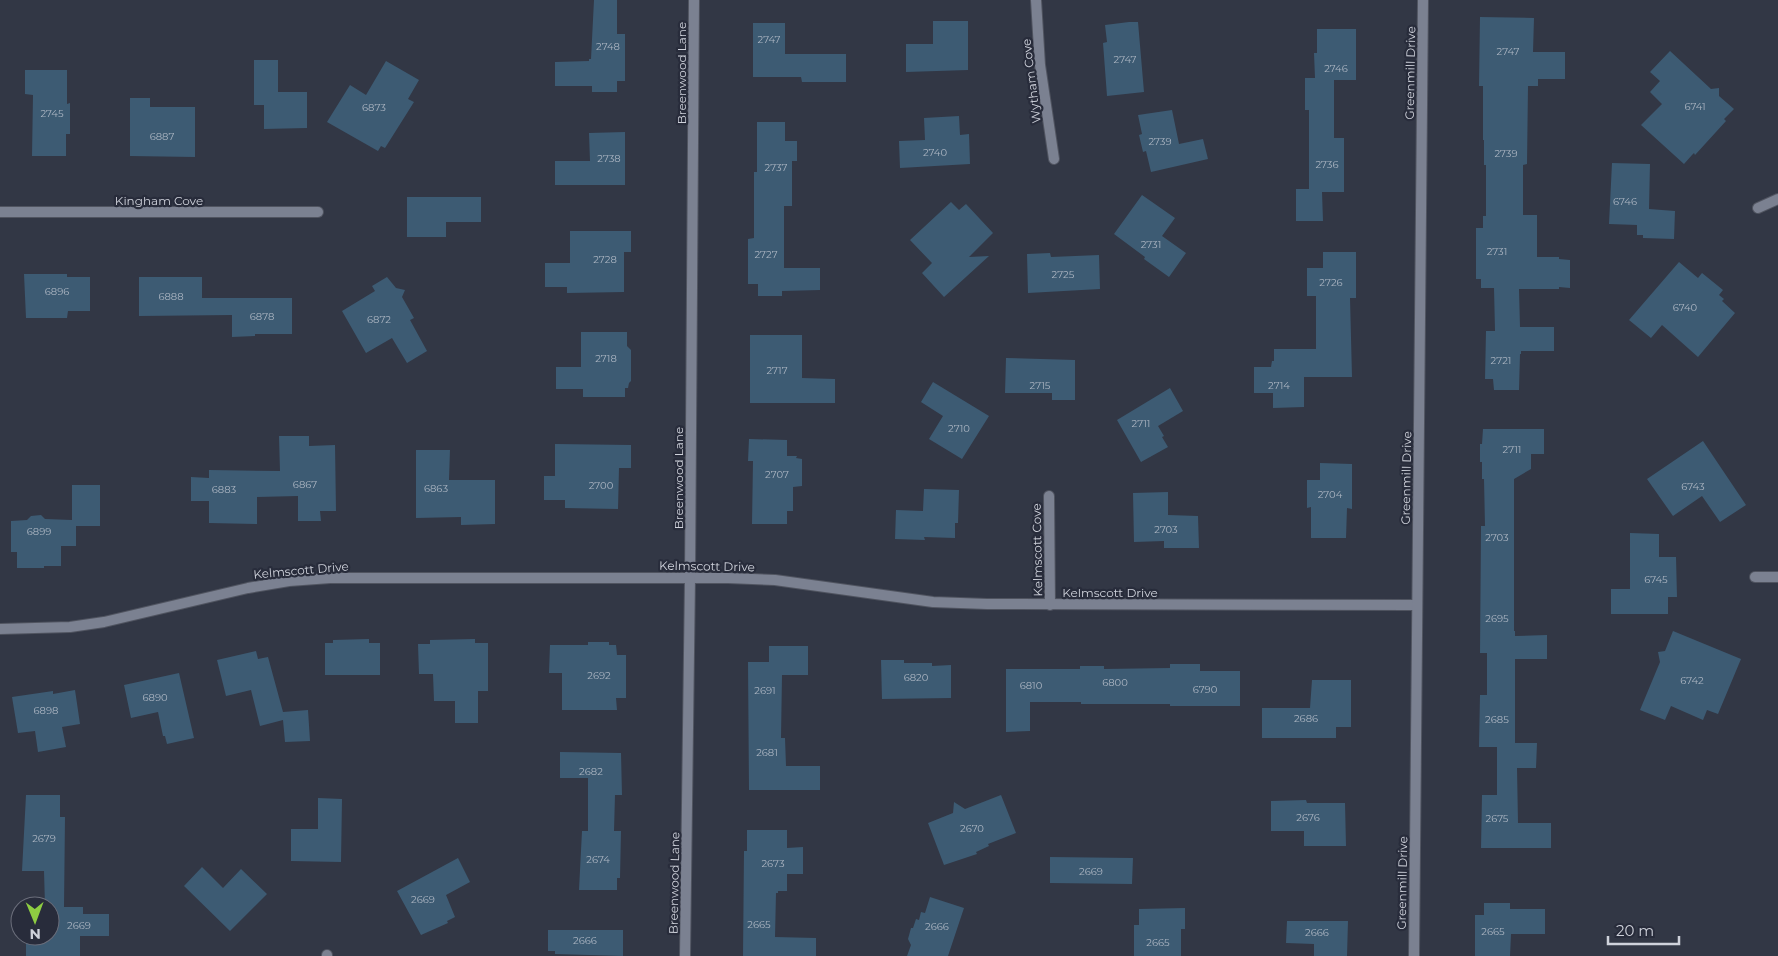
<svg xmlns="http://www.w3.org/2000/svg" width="1778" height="956" font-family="Montserrat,sans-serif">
  <rect width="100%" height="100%" fill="#323745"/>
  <!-- building -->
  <g fill="#3d5b73">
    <polygon points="594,0 617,0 617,34 625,34 625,81 617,81 617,92 592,92 592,86 555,86 555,62 589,61 589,59 591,59"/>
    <polygon points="1480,17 1534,18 1533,52 1565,52 1565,79 1538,79 1538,86 1528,86 1527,164 1523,165 1523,215 1537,215 1537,257 1559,257 1559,259 1570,260 1570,288 1559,287 1559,289 1519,289 1520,327 1554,327 1554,351 1521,351 1521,354 1520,354 1519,390 1494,390 1493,379 1485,379 1486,331 1495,331 1494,288 1481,288 1481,279 1476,279 1476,228 1483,228 1483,216 1486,216 1486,165 1484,165 1484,140 1483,140 1483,86 1479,86"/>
    <polygon points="933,21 968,21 968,70 906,72 906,44 933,44"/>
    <polygon points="1129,22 1138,22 1144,92 1107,96 1103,43 1107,42 1105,25"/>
    <polygon points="753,23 785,23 785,54 846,54 846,82 802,82 801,77 753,77"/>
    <polygon points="1317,29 1356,29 1356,80 1334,80 1334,138 1344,138 1344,192 1322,192 1323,221 1296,221 1296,189 1309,189 1309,110 1305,110 1305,78 1315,78 1314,53 1317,53"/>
    <polygon points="1670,51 1711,89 1719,88 1719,96 1734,109 1724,119 1726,121 1695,155 1694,153 1692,155 1684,164 1641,125 1662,104 1650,92 1660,81 1650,72"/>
    <polygon points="254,60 278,60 278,92 307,92 307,128 264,129 264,105 254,105"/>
    <polygon points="386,61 419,80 408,99 414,102 385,148 381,146 378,151 327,122 350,85 366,95"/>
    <polygon points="25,70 67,70 67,104 70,103 70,134 66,134 66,156 32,156 33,95 25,94"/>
    <polygon points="130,98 150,98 150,107 195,107 195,157 130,156"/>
    <polygon points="1172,110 1179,144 1203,139 1208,159 1151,172 1146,151 1143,152 1139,135 1142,134 1138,115"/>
    <polygon points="959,116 960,135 969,134 970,164 900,168 899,141 925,140 924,118"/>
    <polygon points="757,122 785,122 785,141 797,141 797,161 792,161 792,206 784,206 784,268 820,268 820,290 782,291 782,296 758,296 758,284 748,284 748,239 754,238 754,172 757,172"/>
    <polygon points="625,132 625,185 555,185 555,161 590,161 589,133"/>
    <polygon points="1612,163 1650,164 1649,209 1675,211 1674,239 1643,238 1643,235 1637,235 1637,225 1609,224"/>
    <polygon points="1142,195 1175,218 1162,236 1186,253 1169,277 1144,259 1145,257 1114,234"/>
    <polygon points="407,197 481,197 481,222 446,222 446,237 407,237"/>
    <polygon points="951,202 959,210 966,204 993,233 969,257 989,256 944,297 922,273 932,263 910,240"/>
    <polygon points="570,231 631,231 631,252 624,252 624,292 567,293 567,287 545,287 545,263 570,263"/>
    <polygon points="1323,252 1356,252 1356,298 1350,298 1352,377 1304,377 1304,407 1273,408 1273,393 1254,393 1254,367 1271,367 1272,361 1274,361 1274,349 1316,349 1316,296 1307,296 1307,268 1323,268"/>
    <polygon points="1050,253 1051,257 1099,255 1100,289 1028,293 1027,254"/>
    <polygon points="1679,262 1698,278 1702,273 1723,290 1719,295 1724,299 1722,301 1735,313 1698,357 1662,325 1651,338 1629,320"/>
    <polygon points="24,274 67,274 67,277 90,277 90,311 68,311 67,318 26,318"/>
    <polygon points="139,277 202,277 202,298 292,298 292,334 255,334 255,336 232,337 232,315 139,316"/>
    <polygon points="387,277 396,288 405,290 402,297 414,318 410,320 427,351 407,363 392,338 366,353 342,311 375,291 372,286"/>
    <polygon points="581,332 627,332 627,346 631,350 631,381 629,383 628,388 625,388 625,397 583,397 583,389 556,389 556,367 581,367"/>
    <polygon points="750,335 802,335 802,378 835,379 835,403 750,403"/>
    <polygon points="1006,358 1075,360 1075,400 1052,400 1052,393 1005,393"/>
    <polygon points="933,382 989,416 962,459 929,439 943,416 921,402"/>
    <polygon points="1170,388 1183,411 1158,426 1164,436 1162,437 1168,447 1141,462 1117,420"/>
    <polygon points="1483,429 1544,429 1544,454 1531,454 1531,469 1514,479 1514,631 1515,631 1515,636 1547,635 1547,659 1515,659 1515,743 1537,743 1536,768 1517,768 1518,823 1551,823 1551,848 1481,848 1482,795 1497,795 1497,747 1479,747 1480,695 1487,695 1487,653 1480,653 1481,526 1485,526 1484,479 1482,479 1482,462 1480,462 1480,444 1482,444"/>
    <polygon points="279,436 309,436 309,446 335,445 336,511 320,511 321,521 298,521 298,496 257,497 257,524 209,523 209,501 191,501 191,477 209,478 209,470 280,471"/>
    <polygon points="749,439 787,440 787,456 797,456 796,458 802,459 802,486 793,487 793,511 787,511 787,524 752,524 753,461 748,461"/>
    <polygon points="1703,441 1746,505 1720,522 1702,496 1673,516 1647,479"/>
    <polygon points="555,444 631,445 631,468 619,468 618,509 565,508 565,500 544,500 544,476 555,476"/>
    <polygon points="416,450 450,450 449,480 495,480 495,524 461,525 461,517 416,518"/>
    <polygon points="1320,463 1352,464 1352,509 1347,508 1346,538 1311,538 1311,507 1307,508 1307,480 1320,480"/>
    <polygon points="72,485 100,485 100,526 76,526 76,546 61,546 61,566 44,566 44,568 17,568 17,552 11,552 11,521 27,520 31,516 41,515 45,519 72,520"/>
    <polygon points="924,489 959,490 958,523 955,523 955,538 924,537 925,540 895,539 896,510 923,511"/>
    <polygon points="1168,492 1168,515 1198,516 1199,548 1164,548 1164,541 1134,542 1133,493"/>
    <polygon points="1630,533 1659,534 1659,557 1676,557 1677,597 1668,597 1668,614 1611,614 1611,589 1630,589"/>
    <polygon points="1673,631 1741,659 1718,714 1707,710 1703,720 1671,706 1665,720 1640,710 1660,662 1658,652 1665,651"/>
    <polygon points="369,639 369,643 380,643 380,675 325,675 325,643 333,643 333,640"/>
    <polygon points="475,639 475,643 488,643 488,691 478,691 478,723 455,723 455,701 434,701 433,674 419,674 418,644 430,644 430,640"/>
    <polygon points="588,642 609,642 609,645 616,645 617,655 626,655 626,698 616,698 617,710 562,710 562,673 549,673 550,645 588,645"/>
    <polygon points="769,646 808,646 808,675 782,675 781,738 785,738 786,766 820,766 820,790 749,790 748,662 769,662"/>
    <polygon points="256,651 258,659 268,657 283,712 308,710 310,741 285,742 283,720 260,726 251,690 226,696 217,660"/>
    <polygon points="881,660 904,660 904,663 932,663 932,666 951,665 951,698 882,699"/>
    <polygon points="1170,664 1200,664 1200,671 1240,671 1240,706 1170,706 1170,704 1081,704 1081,702 1030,702 1030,731 1006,732 1006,669 1080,669 1080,666 1104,666 1104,669 1170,668"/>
    <polygon points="179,673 194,738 167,744 165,736 163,736 158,712 131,718 124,685"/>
    <polygon points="1312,680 1351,680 1351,727 1336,727 1336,738 1262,738 1262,708 1310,708"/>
    <polygon points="75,690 80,724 62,727 66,747 38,752 35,731 18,733 12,697 53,691 53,694"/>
    <polygon points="560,752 621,753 622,795 615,795 614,831 621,831 620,878 617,878 617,890 579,890 582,831 588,831 588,778 560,778"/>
    <polygon points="26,795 60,795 60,817 65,817 64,907 83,907 83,914 109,914 109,936 80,936 80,956 26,956 26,936 50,936 50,906 45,906 44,871 22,871"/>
    <polygon points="1001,795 1016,833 988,844 989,846 976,852 977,854 944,865 928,823 953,813 954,802 965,809"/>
    <polygon points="318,798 342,799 341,862 291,861 291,829 318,829"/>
    <polygon points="1306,800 1307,803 1345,803 1346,846 1304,846 1304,831 1271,831 1271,801"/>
    <polygon points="747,830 787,830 787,848 803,847 803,874 787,874 787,891 778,891 778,893 776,893 775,937 816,938 816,956 743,956 744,851 747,851"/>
    <polygon points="1050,857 1133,858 1132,884 1050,883"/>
    <polygon points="458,858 470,882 446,895 455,917 447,921 448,923 421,935 397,891"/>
    <polygon points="202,867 223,888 241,869 267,894 230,931 184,886"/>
    <polygon points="930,897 964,908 948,956 907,956 911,945 908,939 911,928 913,928 916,919 919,920 921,912 925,913"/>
    <polygon points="1484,903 1510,903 1510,909 1545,909 1545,934 1511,934 1510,956 1475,956 1475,915 1484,915"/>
    <polygon points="1185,908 1185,929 1181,929 1181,956 1134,956 1134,925 1139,925 1139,909"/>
    <polygon points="1287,921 1348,921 1347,956 1314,956 1314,944 1286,943"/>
    <polygon points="548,930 623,930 623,956 555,954 555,951 548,951"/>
  </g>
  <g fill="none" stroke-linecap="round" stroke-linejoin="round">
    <defs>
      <g id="minor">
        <polyline points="1036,0 1040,65 1054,159"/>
        <polyline points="1758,208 1778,199"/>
        <polyline points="0,212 318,212"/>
        <polyline points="1049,496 1050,605"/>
        <polyline points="1755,577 1778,577"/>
        <polyline points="0,629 70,627 104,622 248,588 289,581 330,578 728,578 775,580 933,602 987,604 1417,605"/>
        <polyline points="327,955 327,956"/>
        <polyline points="685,956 690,577 694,0"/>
        <polyline points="1414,956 1423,0"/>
      </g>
    </defs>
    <!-- minor casing -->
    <use href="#minor" stroke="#505460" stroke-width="12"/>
    <!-- minor -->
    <use href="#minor" stroke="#7b8191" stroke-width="10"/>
  </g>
  <g text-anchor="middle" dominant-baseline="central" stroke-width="4.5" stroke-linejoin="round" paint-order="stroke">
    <!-- number labels -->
    <g font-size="10" fill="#aab4c1">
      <text x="769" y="39">2747</text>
      <text x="608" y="46">2748</text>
      <text x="1508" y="51">2747</text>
      <text x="1125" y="59">2747</text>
      <text x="1336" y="68">2746</text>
      <text x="1695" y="106">6741</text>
      <text x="374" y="107">6873</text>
      <text x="52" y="113">2745</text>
      <text x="162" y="136">6887</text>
      <text x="1160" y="141">2739</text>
      <text x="935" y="152">2740</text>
      <text x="1506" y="153">2739</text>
      <text x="609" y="158">2738</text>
      <text x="1327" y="164">2736</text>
      <text x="776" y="167">2737</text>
      <text x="1625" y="201">6746</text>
      <text x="1151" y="244">2731</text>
      <text x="1497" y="251">2731</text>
      <text x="766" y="254">2727</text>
      <text x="605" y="259">2728</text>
      <text x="1063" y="274">2725</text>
      <text x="1331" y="282">2726</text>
      <text x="57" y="291">6896</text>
      <text x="171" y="296">6888</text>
      <text x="1685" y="307">6740</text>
      <text x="262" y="316">6878</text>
      <text x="379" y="319">6872</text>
      <text x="606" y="358">2718</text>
      <text x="1501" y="360">2721</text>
      <text x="777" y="370">2717</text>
      <text x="1040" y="385">2715</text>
      <text x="1279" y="385">2714</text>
      <text x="1141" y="423">2711</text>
      <text x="959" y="428">2710</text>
      <text x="1512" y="449">2711</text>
      <text x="777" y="474">2707</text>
      <text x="305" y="484">6867</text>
      <text x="601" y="485">2700</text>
      <text x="1693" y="486">6743</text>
      <text x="436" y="488">6863</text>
      <text x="224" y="489">6883</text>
      <text x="1330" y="494">2704</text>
      <text x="1166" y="529">2703</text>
      <text x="39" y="531">6899</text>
      <text x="1497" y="537">2703</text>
      <text x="1656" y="579">6745</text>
      <text x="1497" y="618">2695</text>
      <text x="599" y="675">2692</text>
      <text x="916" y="677">6820</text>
      <text x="1692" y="680">6742</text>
      <text x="1115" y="682">6800</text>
      <text x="1031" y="685">6810</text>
      <text x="1205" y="689">6790</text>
      <text x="765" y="690">2691</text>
      <text x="155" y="697">6890</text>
      <text x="46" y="710">6898</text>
      <text x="1306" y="718">2686</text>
      <text x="1497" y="719">2685</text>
      <text x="767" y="752">2681</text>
      <text x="591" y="771">2682</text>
      <text x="1308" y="817">2676</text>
      <text x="1497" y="818">2675</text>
      <text x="972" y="828">2670</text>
      <text x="44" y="838">2679</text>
      <text x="598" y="859">2674</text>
      <text x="773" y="863">2673</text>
      <text x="1091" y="871">2669</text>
      <text x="423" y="899">2669</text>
      <text x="759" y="924">2665</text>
      <text x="79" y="925">2669</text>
      <text x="937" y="926">2666</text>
      <text x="1493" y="931">2665</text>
      <text x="1317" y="932">2666</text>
      <text x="585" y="940">2666</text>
      <text x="1158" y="942">2665</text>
    </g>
    <!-- street labels -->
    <g font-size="12" fill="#cfd2db" stroke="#282c3b">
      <text transform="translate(681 73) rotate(-90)">Breenwood Lane</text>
      <text transform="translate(1410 73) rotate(-89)">Greenmill Drive</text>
      <text transform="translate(1031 81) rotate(-97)">Wytham Cove</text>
      <text x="159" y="200">Kingham Cove</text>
      <text transform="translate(678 478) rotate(-90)">Breenwood Lane</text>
      <text transform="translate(1406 478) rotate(-89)">Greenmill Drive</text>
      <text transform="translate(1037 550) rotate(-91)">Kelmscott Cove</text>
      <text transform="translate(707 566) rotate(1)">Kelmscott Drive</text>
      <text transform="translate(301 570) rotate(-5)">Kelmscott Drive</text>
      <text x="1110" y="592">Kelmscott Drive</text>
      <text transform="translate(674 883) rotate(-89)">Breenwood Lane</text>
      <text transform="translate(1402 883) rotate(-89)">Greenmill Drive</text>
    </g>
  </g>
  <!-- north arrow -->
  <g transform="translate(35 921) rotate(179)"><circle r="24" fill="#282c3b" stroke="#6b6e7b"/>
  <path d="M0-4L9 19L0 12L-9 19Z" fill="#8ecd42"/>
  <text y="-8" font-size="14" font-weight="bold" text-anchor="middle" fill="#cfd2db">N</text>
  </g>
  <!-- scale -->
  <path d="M1608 936v8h71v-8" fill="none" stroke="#cfd2db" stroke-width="2.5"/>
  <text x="1616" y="936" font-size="15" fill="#cfd2db" stroke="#282c3b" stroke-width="4" paint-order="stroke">20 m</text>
</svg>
